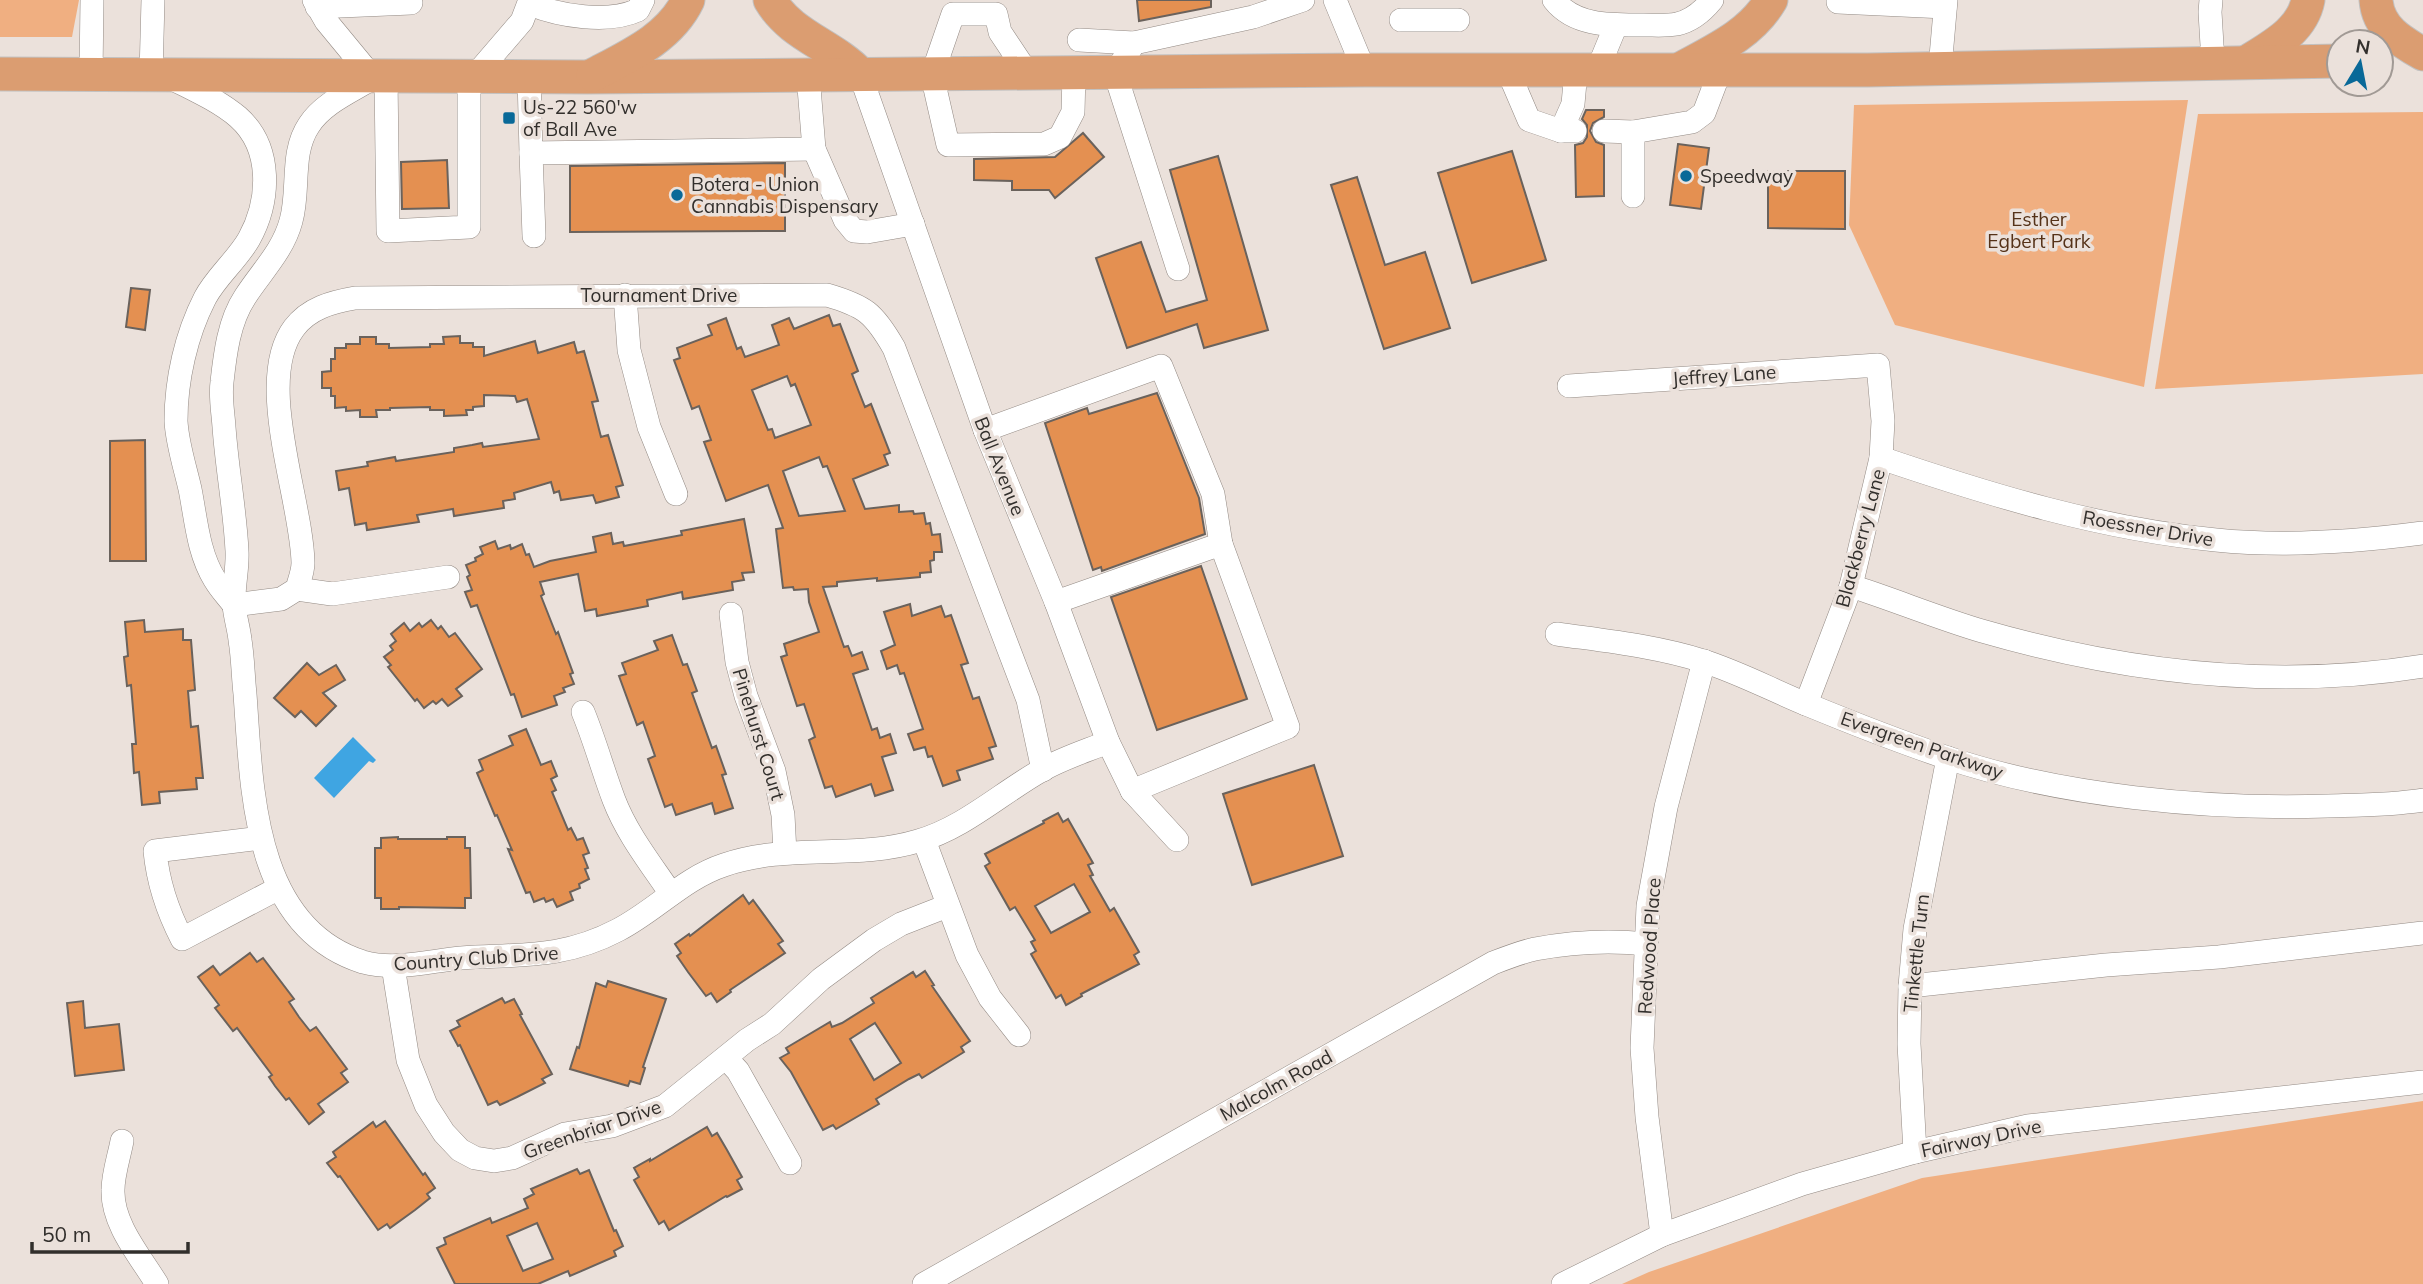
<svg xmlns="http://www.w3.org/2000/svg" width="2423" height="1284" font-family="Mulish,sans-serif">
  <rect width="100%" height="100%" fill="#ebe1db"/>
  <!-- green -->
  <g fill="#f0af81">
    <polygon points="0,0 79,0 72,37 0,37"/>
    <polygon points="2188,100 2144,387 1895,325 1849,225 1854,105"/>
    <polygon points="2423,112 2423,374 2155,389 2198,114"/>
    <polygon points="2423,1101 2423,1284 1622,1284 1649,1272 1922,1178"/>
  </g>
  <!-- water -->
  <polygon fill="#3fa5e2" points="353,737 376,760 373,763 369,761 334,798 314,778"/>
  <!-- building -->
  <g fill="#e49051" stroke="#6a625c" stroke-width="2" fill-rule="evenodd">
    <polygon points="1137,0 1211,0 1211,7 1139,21"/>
    <polygon points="1586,110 1604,110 1604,117 1593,123 1590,131 1596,142 1604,145 1604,196 1576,197 1575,145 1583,143 1587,137 1587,125 1582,119"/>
    <polygon points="1083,133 1104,157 1055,198 1049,190 1012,190 1012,181 974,180 974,159 1055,157"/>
    <polygon points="1678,144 1709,148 1701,209 1670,205"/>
    <polygon points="1512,151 1546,260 1472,283 1438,173"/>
    <polygon points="1218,156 1268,330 1204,348 1197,324 1127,348 1096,258 1141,242 1166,312 1207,300 1170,170"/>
    <polygon points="447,160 449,208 402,209 401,162"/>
    <polygon points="785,163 785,231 570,232 570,166"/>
    <polygon points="1768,171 1845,171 1845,229 1768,228"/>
    <polygon points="1357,177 1385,265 1425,252 1450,328 1384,349 1331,185"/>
    <polygon points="131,288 150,290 145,330 126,327"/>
    <path d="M829 315 833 326 840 324 858 371 852 374 859 392 865 407 871 404 890 453 884 455 888 465 853 479 865 509 899 505V512L913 511 914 514 924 513 926 524 930 523 932 535 940 534 942 552H934V560L930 561 931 572 920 573V577L877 581V578L837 582V586L823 587 844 647 848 646 852 656 862 652 868 669 853 674 872 730 877 728 880 738 890 734 896 753 882 757 893 790 875 796 871 784 836 797 832 786 825 788 809 740 815 737 804 704 797 706 781 657 787 655 784 644 819 632 809 602 808 589 794 590 793 587 783 588 776 529 783 528 768 485 726 501 704 442 711 440 699 406 692 409 674 360 680 358 677 348 712 335 708 325 726 318 737 349 741 347 745 357 779 345 772 325 789 318 794 329ZM787 376 791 386 795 384 811 425 775 438 772 429 768 430 752 390ZM819 457 823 467 827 466 845 511 799 516 783 471Z"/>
    <polygon points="460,336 460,343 473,343 473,347 484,347 484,356 535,341 538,353 574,342 577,353 584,351 598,401 592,402 601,437 608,435 623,485 616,487 619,497 596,503 593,495 561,500 559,491 554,493 551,482 514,493 515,499 503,501 504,508 454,516 453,509 417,515 419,522 367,530 366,523 355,525 349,488 339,490 336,471 368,466 367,462 395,457 396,461 454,452 454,448 472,445 482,443 483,447 539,439 527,399 517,402 515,396 484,395 484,406 473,407 473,410 466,410 467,415 444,416 444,410 430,410 430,407 390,408 390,410 376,410 377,417 360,417 360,410 346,411 346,407 335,408 335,396 331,396 331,388 322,388 322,372 331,371 331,359 335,359 335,348 346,348 346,344 360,344 360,337 376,337 376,344 389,344 389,348 430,347 430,344 444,344 443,337"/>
    <polygon points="1157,393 1199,498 1205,534 1102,571 1101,567 1093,570 1045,423 1087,408 1089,414"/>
    <polygon points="145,440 146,561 110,561 110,441"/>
    <polygon points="744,519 754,572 742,573 744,580 732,582 733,590 683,599 682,592 647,600 648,606 597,616 596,609 585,611 578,574 540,582 544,594 541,596 556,634 558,632 573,673 570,674 574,684 563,688 565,692 554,696 557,705 522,717 514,694 511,695 477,605 471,607 465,592 472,590 467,577 470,575 466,565 476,561 475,558 483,554 480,547 495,541 498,549 510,545 511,549 522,544 526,555 529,554 534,567 550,561 596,552 593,537 611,533 613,544 623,542 624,546 682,535 681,531"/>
    <polygon points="1201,566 1247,699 1157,730 1111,597"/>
    <polygon points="910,604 912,616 941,606 945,617 951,615 968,663 961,665 973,699 979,697 996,746 989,748 993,759 957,771 960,780 943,786 932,756 928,757 925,747 914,750 908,734 923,729 904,673 900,674 897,665 887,669 881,651 895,645 884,612"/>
    <polygon points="144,620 145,632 183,629 183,640 191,640 195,690 188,691 191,727 198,726 203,778 196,778 197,789 159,792 160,803 142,805 139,772 134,773 132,744 136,744 131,685 127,686 124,657 128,656 125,622"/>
    <polygon points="431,620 438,629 441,626 449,637 455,633 482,669 456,689 462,696 448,706 442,699 436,704 433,701 424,708 417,699 415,701 388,667 391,665 384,657 393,650 390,646 396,641 391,634 404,623 410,631 419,623 422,627"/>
    <polygon points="672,635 683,665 687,664 697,691 692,693 712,748 716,746 726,774 722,775 733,808 715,814 712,803 676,815 672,804 665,807 648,759 655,756 643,722 637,725 619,676 626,674 622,663 658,650 654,641"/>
    <polygon points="307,663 319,675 336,665 345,680 323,693 336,706 316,726 301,711 295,717 274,698"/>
    <polygon points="526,729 541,765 551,761 557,776 551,779 556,790 552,792 568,830 571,828 577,840 583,838 589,853 583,855 588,868 585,869 589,879 579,884 580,888 570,892 573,900 557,907 553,899 546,902 544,898 534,902 530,892 526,893 508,849 512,850 497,815 495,816 477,773 483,770 479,760 513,745 509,736"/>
    <polygon points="1314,765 1343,856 1252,885 1223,794"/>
    <path d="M1058 813 1063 822 1068 819 1093 863 1088 865 1093 875 1090 876 1110 911 1114 908 1139 952 1134 955 1139 964 1081 994 1082 996 1066 1005 1061 995 1056 998 1031 954 1036 951 1031 942 1035 940 1015 907 1010 910 985 866 990 863 985 854 1044 823 1043 821ZM1074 884 1090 912 1051 933 1035 906Z"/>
    <polygon points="398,837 398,839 447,839 447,837 465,837 465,848 470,848 471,898 465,898 465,908 399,907 399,909 381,909 381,898 375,898 375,848 381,848 381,838"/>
    <polygon points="743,895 749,904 753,900 783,941 778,944 785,953 730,990 731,992 717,1002 711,993 706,996 688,972 677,956 681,953 675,944 689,934 690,936"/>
    <polygon points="250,953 257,962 263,958 294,999 289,1002 299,1017 310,1031 316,1027 347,1069 341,1073 348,1082 318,1104 324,1112 309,1124 289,1098 286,1100 275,1086 269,1077 272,1075 237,1028 233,1031 215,1008 219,1005 198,977 213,966 220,975"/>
    <path d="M925 971 934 985 932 986 970 1041 961 1047 964 1052 922 1078 919 1074 909 1079 876 1099 879 1104 836 1129 833 1125 823 1130 791 1072 780 1058 789 1053 786 1048 830 1022 832 1027 842 1023 874 1003 871 998 913 972 916 977ZM875 1023 901 1063 874 1080 850 1039Z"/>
    <polygon points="608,981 666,999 643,1067 645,1068 640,1084 630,1081 628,1086 570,1069 577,1047 579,1048 596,983 606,987"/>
    <polygon points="502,998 505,1003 514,999 522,1014 520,1015 552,1074 542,1079 545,1083 517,1097 500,1105 497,1101 488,1105 460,1045 458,1046 450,1031 460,1026 457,1021"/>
    <polygon points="83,1001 85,1028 119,1024 124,1070 75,1076 67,1003"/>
    <polygon points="385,1121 423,1175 425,1173 435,1188 427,1194 430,1198 415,1210 390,1228 387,1224 378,1230 340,1176 338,1177 327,1163 336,1157 333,1152 373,1122 376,1127"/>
    <polygon points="707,1127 712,1136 717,1133 727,1150 742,1177 737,1180 742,1189 727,1197 726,1196 669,1230 664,1221 659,1224 634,1180 639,1177 634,1168 650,1159 650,1161"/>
    <path d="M577 1169 580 1174 589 1170 614 1231 616 1230 623 1246 614 1251 616 1256 570 1276 568 1271 538 1284H455L437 1248 446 1244 444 1238 490 1218 492 1223 528 1208 524 1199 534 1194 531 1189ZM537 1223 553 1259 523 1271 507 1236Z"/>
  </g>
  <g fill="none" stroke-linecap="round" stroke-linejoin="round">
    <defs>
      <g id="minor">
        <path d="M314 0 326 21 373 78C352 91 323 103 309 125 290 153 300 190 291 221 283 251 261 272 245 297 229 321 225 354 222 382 220 397 223 412 224 427 227 469 235 510 237 551 238 569 233 587 234 605 235 617 239 629 240 640 243 658 243 676 245 694 252 788 252 927 363 962 395 971 429 961 461 958 520 954 563 959 618 930 655 911 684 878 724 865 787 843 855 860 918 841 964 828 1001 793 1042 770 1063 758 1086 751 1108 742"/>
        <polyline points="1335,0 1364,70"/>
        <path d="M1554 0C1575 27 1613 25 1644 25 1655 25 1666 26 1677 24 1691 21 1703 11 1712 0"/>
        <polyline points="1838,0 1838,2 1945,7"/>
        <polyline points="2211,0 2210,12 2213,62"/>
        <path d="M530 4C560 16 608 24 638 10L643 0"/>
        <polyline points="317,7 411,3"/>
        <polyline points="1401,20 1458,20"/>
        <polyline points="1079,40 1134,43 1253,17 1303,0"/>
        <polyline points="1134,43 1115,73 1178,269"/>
        <polyline points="1940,68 1946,0"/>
        <polyline points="1508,71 1529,120 1561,131 1575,131"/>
        <polyline points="1597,71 1616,25"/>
        <polyline points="860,74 985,430 1056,602 1108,742 1132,791 1177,840"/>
        <polyline points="1028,74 1000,32 996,14 953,14 932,75 948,145 1044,144 1060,137 1073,112 1074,74"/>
        <polyline points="91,75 92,0"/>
        <polyline points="151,75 153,0"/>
        <path d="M169 77C192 89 218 100 238 117 273 148 270 201 249 239 237 260 216 277 205 298 186 335 176 380 176 421 177 443 185 467 190 489 196 519 198 553 215 580 220 589 228 597 234 605"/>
        <polyline points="529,77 531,153 814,149 808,75"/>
        <polyline points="386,78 388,231 469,227 469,78"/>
        <polyline points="473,78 522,21 530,0"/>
        <polyline points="1561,131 1573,104 1576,71"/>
        <polyline points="1604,131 1633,132"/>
        <polyline points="814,149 845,220 854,231 867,232 913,224"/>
        <polyline points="531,153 534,236"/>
        <polyline points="1633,196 1633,132 1692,122 1704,113 1720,71"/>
        <polyline points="625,295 629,350 649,427 676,494"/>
        <polyline points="1569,386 1878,365 1883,421 1881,458 1851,586 1806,704"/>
        <polyline points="985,430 1161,366 1213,494 1221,544"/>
        <path d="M1881 458C1990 495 2101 529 2216 540 2284 547 2355 542 2423 533"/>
        <path d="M1851 586C1895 600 1938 618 1982 631 2124 672 2276 690 2423 666"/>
        <polyline points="297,589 332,594 448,577"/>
        <polyline points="1056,602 1221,544 1288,727 1132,791"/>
        <path d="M234 605 281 599 297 589C299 581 303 572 303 563 302 500 254 381 294 328 309 308 332 302 355 298L827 295C865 306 874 313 894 348L1028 700 1043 770"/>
        <polyline points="731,614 737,662 746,696 774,771 783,815 785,853"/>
        <path d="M1557 634C1606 641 1656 646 1703 661 1738 672 1772 690 1806 704 1852 723 1898 741 1945 757 2059 796 2208 810 2328 806 2360 805 2391 805 2423 800"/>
        <path d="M583 712C595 741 603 771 614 800 627 834 651 864 671 894"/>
        <path d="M261 838 155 851C158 883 167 910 182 939L279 888"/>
        <polyline points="924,840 967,955 990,998 1019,1035"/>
        <polyline points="393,966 408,1060 426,1105 444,1133 460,1150 475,1158 494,1161 512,1158 565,1134 612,1126 665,1106 747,1040 772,1024 821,979 874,940 901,924 947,906"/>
        <polyline points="1910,986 2106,965 2219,957 2423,933"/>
        <polyline points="726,1058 738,1071 790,1163"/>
        <path d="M122 1141C119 1157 113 1174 113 1190 112 1224 140 1256 157 1284"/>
        <polyline points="1915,1152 1909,1044 1910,986 1915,929 1948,758"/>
        <polyline points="1662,1235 1647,1117 1642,1048 1648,906 1666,807 1704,661"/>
        <path d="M924 1284 1493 963C1506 958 1521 952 1535 949 1572 942 1610 940 1647 944"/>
        <polyline points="1563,1284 1662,1235 1802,1184 1915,1152 2028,1126 2423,1082"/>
      </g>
      <g id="highway">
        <path d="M770 0C791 36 833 45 860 74"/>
        <path d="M2376 0C2378 28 2400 41 2423 54"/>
        <path d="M2247 62C2272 46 2302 31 2308 0"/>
        <path d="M1682 68C1715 50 1751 34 1771 0"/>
        <polyline points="0,74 588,77 1364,70 1868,70 2339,61"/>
        <path d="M593 75C629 56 670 38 688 0"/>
      </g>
    </defs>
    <!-- minor casing -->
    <use href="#minor" stroke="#938a84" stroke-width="24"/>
    <!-- highway casing -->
    <use href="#highway" stroke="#c2c1c0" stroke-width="35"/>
    <!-- minor -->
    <use href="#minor" stroke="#fff" stroke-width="23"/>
    <!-- highway -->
    <use href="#highway" stroke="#db9d71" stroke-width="33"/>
  </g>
  <!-- markers -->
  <g fill="#096998" stroke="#ebe1db" stroke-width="2.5">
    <rect x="502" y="111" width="14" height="14" rx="3.5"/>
    <circle cx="1686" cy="176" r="7"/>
    <circle cx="677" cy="195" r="7"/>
  </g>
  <g text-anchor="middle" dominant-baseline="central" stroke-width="7" stroke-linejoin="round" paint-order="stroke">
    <!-- poi labels -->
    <g font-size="19" fill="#322f2c" stroke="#ebe1db" text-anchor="start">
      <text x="523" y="107">Us-22 560'w<tspan x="523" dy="22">of Ball Ave</tspan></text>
      <text x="1700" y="176">Speedway</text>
      <text x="691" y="184">Botera - Union<tspan x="691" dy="22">Cannabis Dispensary</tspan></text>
    </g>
    <!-- park labels -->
    <g font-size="19" fill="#553218" stroke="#ebe1db">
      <text x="2039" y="219">Esther<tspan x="2039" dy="22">Egbert Park</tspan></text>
    </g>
    <!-- street labels -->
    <g font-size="19" fill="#322f2c" stroke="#ebe1db">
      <text x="659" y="295">Tournament Drive</text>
      <text transform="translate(1724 375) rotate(-4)">Jeffrey Lane</text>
      <text transform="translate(1000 466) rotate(68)">Ball Avenue</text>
      <text transform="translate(2148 528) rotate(10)">Roessner Drive</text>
      <text transform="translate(1860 538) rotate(-75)">Blackberry Lane</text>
      <text transform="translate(759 734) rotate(73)">Pinehurst Court</text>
      <text transform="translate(1922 745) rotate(19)">Evergreen Parkway</text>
      <text transform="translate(1649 946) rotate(-86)">Redwood Place</text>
      <text transform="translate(1916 953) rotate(-84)">Tinkettle Turn</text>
      <text transform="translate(476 958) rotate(-4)">Country Club Drive</text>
      <text transform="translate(1276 1085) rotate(-29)">Malcolm Road</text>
      <text transform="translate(592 1129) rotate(-19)">Greenbriar Drive</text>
      <text transform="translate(1981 1138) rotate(-12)">Fairway Drive</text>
    </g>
  </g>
  <!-- north arrow -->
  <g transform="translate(2360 63) rotate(10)"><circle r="33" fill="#ebe1db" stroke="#a19a95" stroke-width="2"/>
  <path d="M0-5L12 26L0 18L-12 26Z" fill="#096998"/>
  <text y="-10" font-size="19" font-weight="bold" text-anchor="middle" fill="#322f2c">N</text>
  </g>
  <!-- scale -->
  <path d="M32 1242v10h156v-10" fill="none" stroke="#322f2c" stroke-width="3.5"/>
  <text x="42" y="1242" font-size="21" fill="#322f2c" stroke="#ebe1db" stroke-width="5" paint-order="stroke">50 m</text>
</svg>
